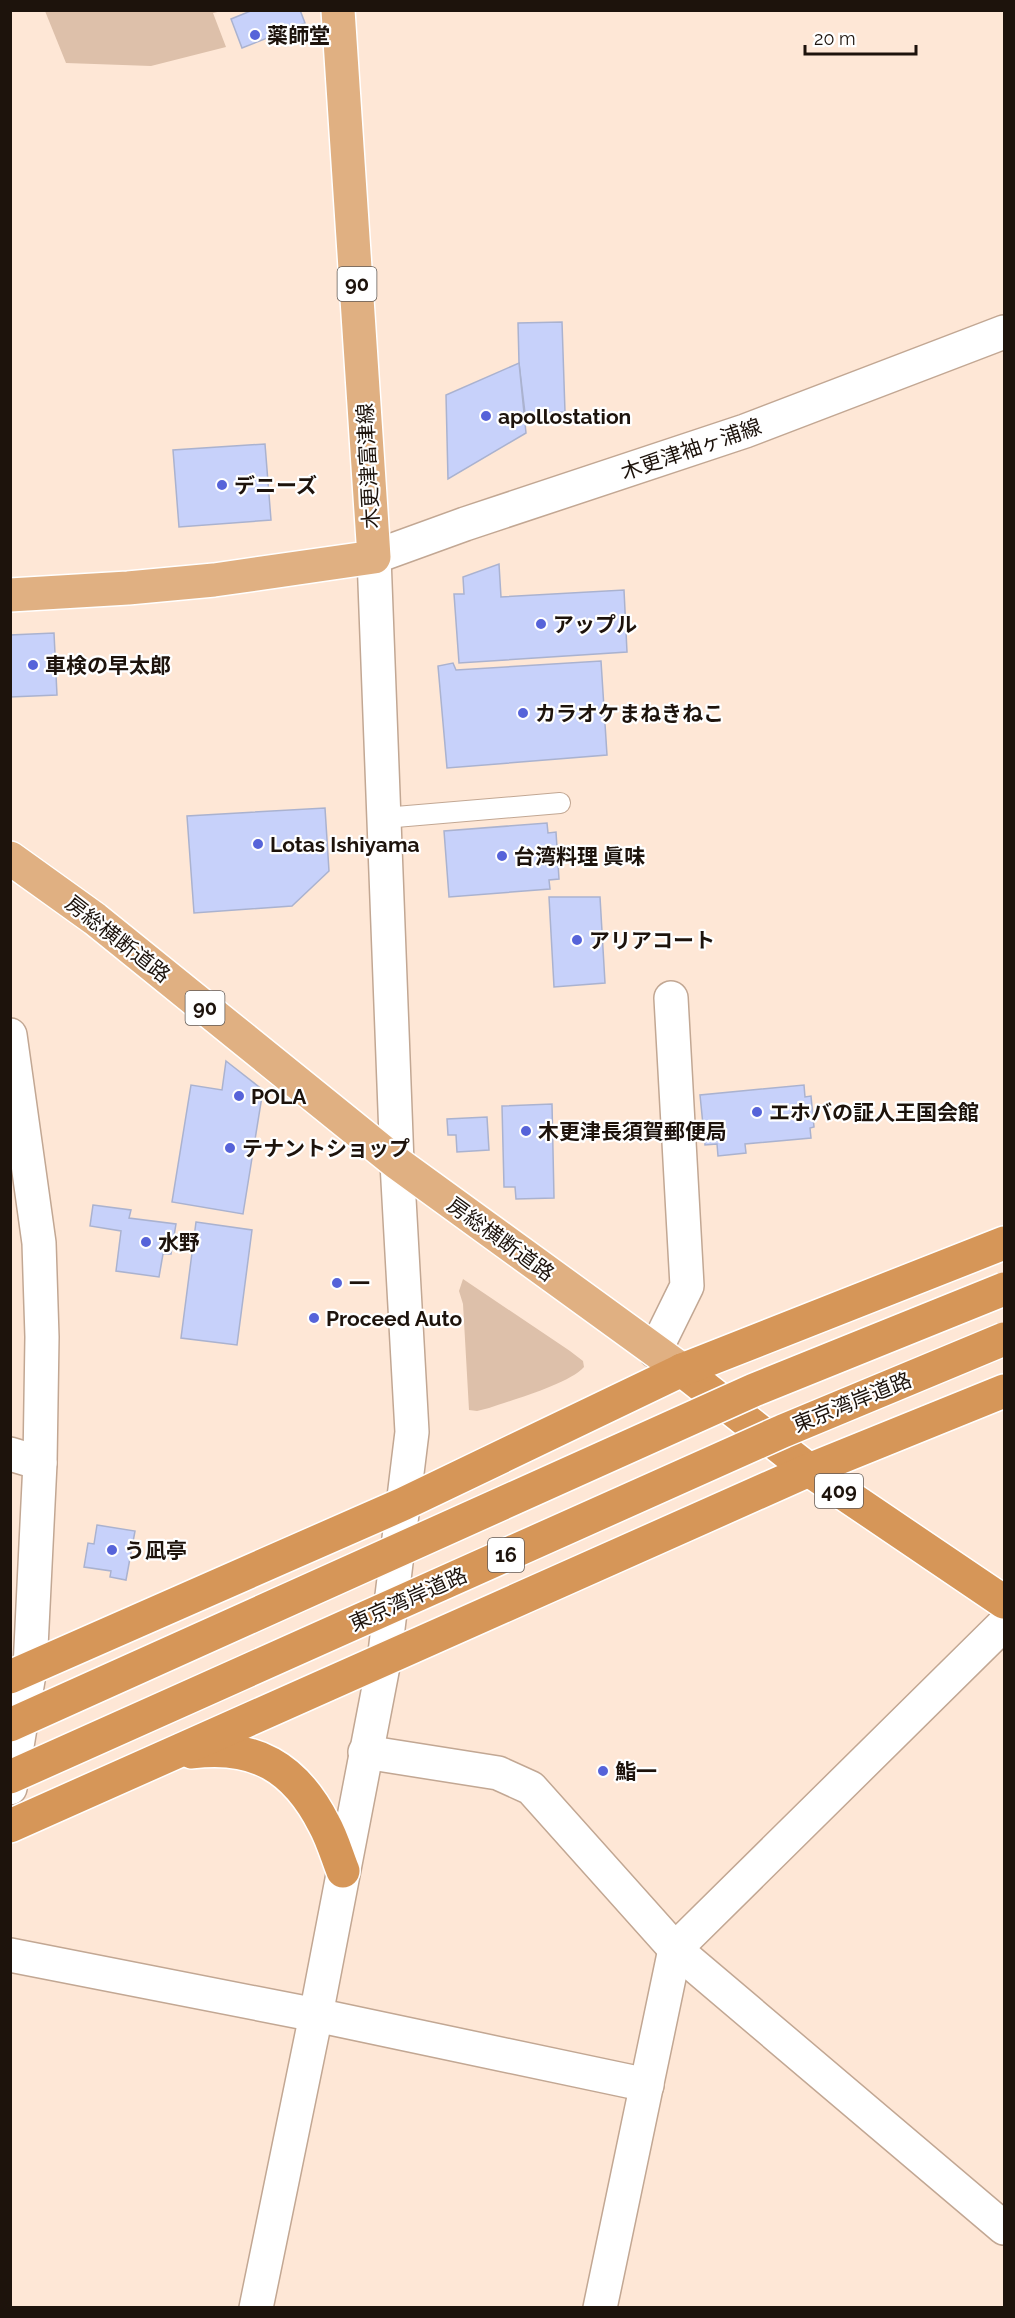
<svg xmlns="http://www.w3.org/2000/svg" width="1015" height="2318" font-family="Raleway,'Noto Sans JP',sans-serif">
  <rect width="100%" height="100%" fill="#fee7d6"/>
  <!-- green -->
  <g fill="#ddc0aa">
    <polygon points="45,11 222,11 213,13 226,47 151,66 66,63"/>
    <path d="M463 1279 570 1351 583 1361 584 1367C569 1384 512 1400 489 1408L477 1411 469 1410 463 1304 459 1291Z"/>
  </g>
  <!-- building -->
  <g fill="#c7d1fa" stroke="#aab2cf" stroke-width="1.5">
    <polygon points="253,10 300,10 305,23 242,48 231,19"/>
    <polygon points="562,322 565,412 525,413 519,363 518,323"/>
    <polygon points="519,363 526,433 448,479 446,395"/>
    <polygon points="265,444 271,520 179,527 173,450"/>
    <polygon points="499,564 501,597 624,590 627,652 459,663 454,594 464,594 463,577"/>
    <polygon points="54,633 57,695 10,697 10,635"/>
    <polygon points="601,661 607,755 447,768 438,666 453,663 456,670"/>
    <polygon points="325,808 329,871 292,906 194,913 187,816"/>
    <polygon points="547,823 548,833 556,832 559,879 549,880 550,889 449,897 444,831"/>
    <polygon points="549,897 600,897 605,983 554,987"/>
    <polygon points="226,1061 263,1090 243,1214 172,1202 191,1085 222,1090"/>
    <polygon points="804,1085 805,1097 811,1096 814,1127 810,1128 811,1138 745,1144 746,1153 718,1156 717,1144 705,1145 700,1095"/>
    <polygon points="552,1104 554,1198 516,1199 515,1187 504,1187 502,1106"/>
    <polygon points="487,1117 489,1150 457,1152 456,1135 448,1135 447,1119"/>
    <polygon points="93,1205 131,1210 129,1218 176,1224 171,1254 163,1254 159,1277 116,1271 121,1231 90,1226"/>
    <polygon points="196,1222 252,1230 237,1345 181,1338"/>
    <polygon points="97,1525 135,1531 126,1580 110,1577 111,1571 84,1567 88,1543 94,1544"/>
  </g>
  <g fill="none" stroke-linecap="round" stroke-linejoin="round">
    <defs>
      <polyline id="service" points="384,818 560,803"/>
      <g id="minor">
        <polyline points="10,1035 39,1243 42,1337 40,1463 30,1668 10,1788"/>
        <polyline points="655,1351 687,1286 671,998"/>
        <polyline points="10,1454 40,1463"/>
        <polyline points="365,1752 498,1773 531,1788 675,1949 1004,2228"/>
        <polyline points="10,1955 316,2015 647,2085"/>
        <polyline points="600,2308 675,1949 1004,1624"/>
      </g>
      <polyline id="tertiary" points="256,2308 316,2015 384,1661 412,1432 397,1163 374,557"/>
      <polyline id="secondary" points="374,557 465,524 745,431 1004,332"/>
      <g id="primary">
        <polyline points="10,595 128,588 214,580 374,557 338,10"/>
        <polyline points="10,858 95,919 397,1163 682,1370"/>
      </g>
      <g id="trunk">
        <polyline points="682,1370 809,1470 1004,1602"/>
        <polyline points="10,1677 403,1504 682,1370 1004,1243"/>
        <path d="M192 1752C255 1744 295 1767 324 1824 332 1838 337 1856 343 1871"/>
        <polyline points="10,1826 809,1470 1004,1391"/>
      </g>
    </defs>
    <!-- service casing -->
    <use href="#service" stroke="#c2a793" stroke-width="22"/>
    <!-- minor casing -->
    <use href="#minor" stroke="#c2a793" stroke-width="36"/>
    <!-- tertiary casing -->
    <use href="#tertiary" stroke="#c2a793" stroke-width="36"/>
    <!-- secondary casing -->
    <use href="#secondary" stroke="#c2a793" stroke-width="36"/>
    <!-- primary casing -->
    <use href="#primary" stroke="#fff" stroke-width="36"/>
    <!-- trunk casing -->
    <use href="#trunk" stroke="#fff" stroke-width="36"/>
    <!-- service -->
    <use href="#service" stroke="#fff" stroke-width="20"/>
    <!-- minor -->
    <use href="#minor" stroke="#fff" stroke-width="33"/>
    <!-- tertiary -->
    <use href="#tertiary" stroke="#fff" stroke-width="33"/>
    <!-- secondary -->
    <use href="#secondary" stroke="#fff" stroke-width="33"/>
    <!-- primary -->
    <use href="#primary" stroke="#e0b082" stroke-width="33"/>
    <!-- trunk -->
    <use href="#trunk" stroke="#d69658" stroke-width="33"/>
    <defs>
      <g id="trunk-bridge">
        <polyline points="10,1725 754,1390 1004,1289"/>
        <polyline points="10,1777 783,1431 1004,1339"/>
      </g>
    </defs>
    <!-- trunk-bridge casing -->
    <use href="#trunk-bridge" stroke="#fff" stroke-width="36" stroke-linecap="butt"/>
    <!-- trunk-bridge -->
    <use href="#trunk-bridge" stroke="#d69658" stroke-width="33"/>
  </g>
  <!-- markers -->
  <g fill="#5663d9" stroke="#fff" stroke-width="2">
    <circle cx="255" cy="35" r="6"/>
    <circle cx="486" cy="416" r="6"/>
    <circle cx="222" cy="485" r="6"/>
    <circle cx="541" cy="624" r="6"/>
    <circle cx="33" cy="665" r="6"/>
    <circle cx="523" cy="713" r="6"/>
    <circle cx="258" cy="844" r="6"/>
    <circle cx="502" cy="856" r="6"/>
    <circle cx="577" cy="940" r="6"/>
    <circle cx="239" cy="1096" r="6"/>
    <circle cx="757" cy="1112" r="6"/>
    <circle cx="526" cy="1131" r="6"/>
    <circle cx="230" cy="1148" r="6"/>
    <circle cx="146" cy="1242" r="6"/>
    <circle cx="337" cy="1283" r="6"/>
    <circle cx="314" cy="1318" r="6"/>
    <circle cx="112" cy="1550" r="6"/>
    <circle cx="603" cy="1771" r="6"/>
  </g>
  <g text-anchor="middle" dominant-baseline="central" stroke-width="4.5" stroke-linejoin="round" paint-order="stroke">
    <!-- shield labels -->
    <g fill="#fff" stroke="#615a55" stroke-width="1.5">
      <rect x="337.5" y="267" width="39" height="34" rx="4.5"/>
      <rect x="185.5" y="991" width="39" height="34" rx="4.5"/>
      <rect x="815" y="1474" width="48" height="34" rx="4.5"/>
      <rect x="488" y="1538" width="36" height="34" rx="4.5"/>
    </g>
    <g font-size="20" font-weight="bold" fill="#1d130c">
      <text x="357" y="284">90</text>
      <text x="205" y="1008">90</text>
      <text x="839" y="1491">409</text>
      <text x="506" y="1555">16</text>
    </g>
    <!-- poi labels -->
    <g font-size="21" font-weight="bold" fill="#1d130c" stroke="#fff" text-anchor="start">
      <text x="267" y="35">薬師堂</text>
      <text x="498" y="416">apollostation</text>
      <text x="234" y="485">デニーズ</text>
      <text x="553" y="624">アップル</text>
      <text x="45" y="665">車検の早太郎</text>
      <text x="535" y="713">カラオケまねきねこ</text>
      <text x="270" y="844">Lotas Ishiyama</text>
      <text x="514" y="856">台湾料理 眞味</text>
      <text x="589" y="940">アリアコート</text>
      <text x="251" y="1096">POLA</text>
      <text x="769" y="1112">エホバの証人王国会館</text>
      <text x="538" y="1131">木更津長須賀郵便局</text>
      <text x="242" y="1148">テナントショップ</text>
      <text x="158" y="1242">水野</text>
      <text x="349" y="1283">一</text>
      <text x="326" y="1318">Proceed Auto</text>
      <text x="124" y="1550">う凪亭</text>
      <text x="615" y="1771">鮨一</text>
    </g>
    <!-- street labels -->
    <g font-size="21" fill="#1d130c" stroke="#fff">
      <text transform="translate(691 449) rotate(-19)">木更津袖ヶ浦線</text>
      <text transform="translate(368 466) rotate(-93)">木更津富津線</text>
      <text transform="translate(118 939) rotate(38)">房総横断道路</text>
      <text transform="translate(501 1239) rotate(36)">房総横断道路</text>
      <text transform="translate(852 1402) rotate(-22)">東京湾岸道路</text>
      <text transform="translate(408 1599) rotate(-24)">東京湾岸道路</text>
    </g>
  </g>
  <!-- border -->
  <rect width="1015" height="2318" fill="none" stroke="#1d130c" stroke-width="24"/>
  <!-- scale -->
  <path d="M805 45v9h111v-9" fill="none" stroke="#1d130c" stroke-width="3"/>
  <text x="814" y="45" font-size="18" fill="#1d130c" stroke="#ffffff" stroke-width="4.5" paint-order="stroke">20 m</text>
</svg>
